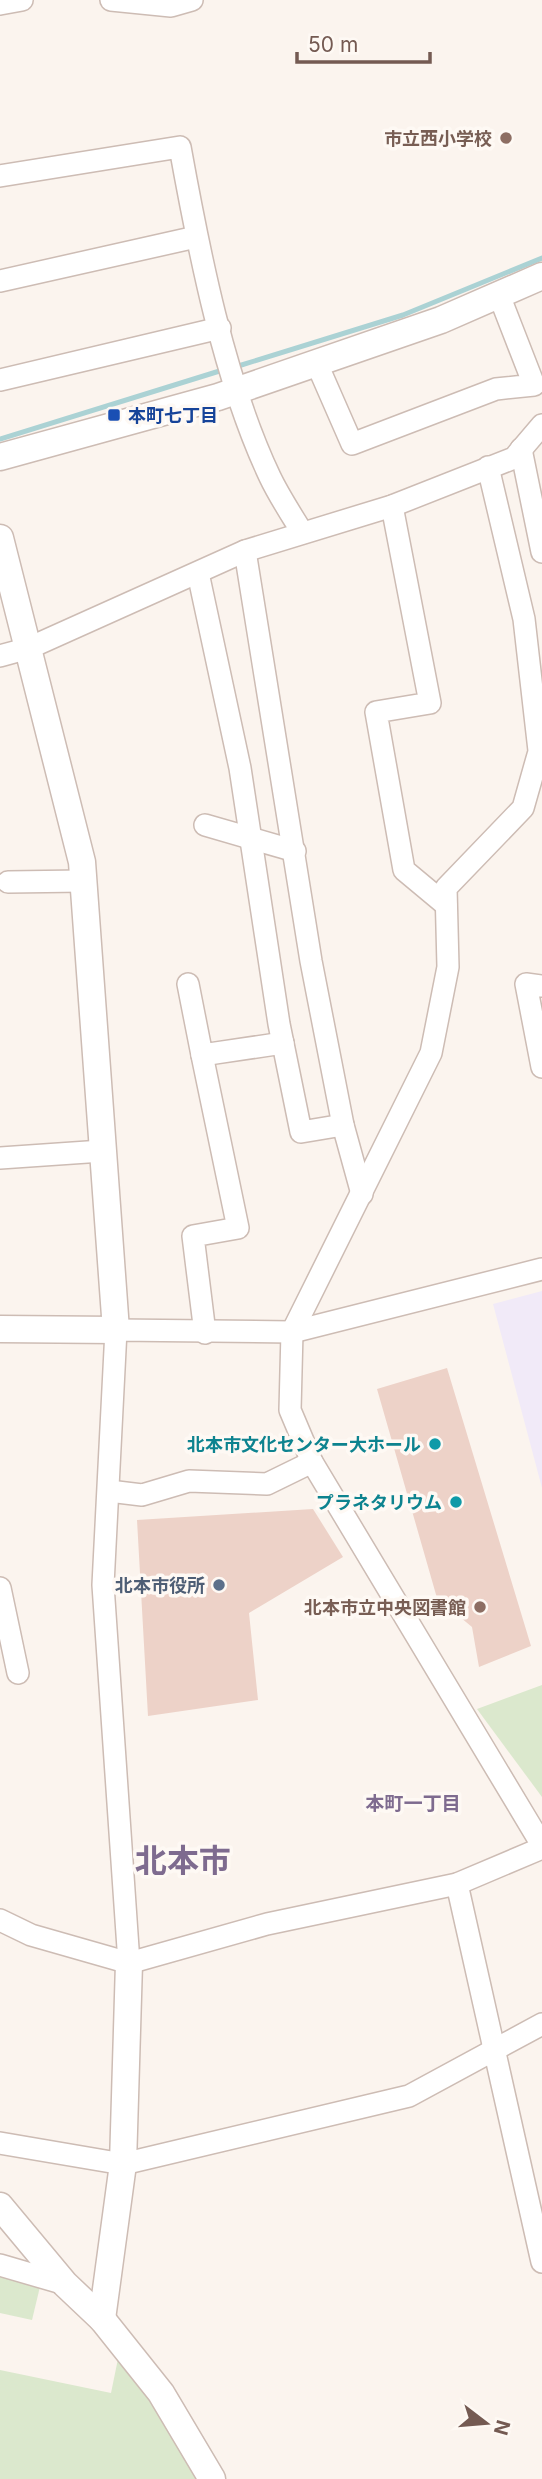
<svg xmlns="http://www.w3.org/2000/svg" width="542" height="2479" font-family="Inter,'Noto Sans JP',sans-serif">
  <rect width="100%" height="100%" fill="#fbf4ee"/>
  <!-- education -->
  <polygon fill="#f1eaf8" points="542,1291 542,1488 493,1304"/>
  <!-- green -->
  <g fill="#dbe8cd">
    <polygon points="542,1685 542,1797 477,1709"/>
    <polygon points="0,2261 44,2270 32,2320 0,2313"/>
    <polygon points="120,2349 198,2479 0,2479 0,2370 111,2393"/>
  </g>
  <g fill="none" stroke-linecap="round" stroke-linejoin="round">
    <!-- stream -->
    <g stroke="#abd2d4" stroke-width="5">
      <polyline points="235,367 403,315 542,258"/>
      <polyline points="0,439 226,369"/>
    </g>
  </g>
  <!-- building -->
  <g fill="#edd2c8">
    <polygon points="447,1368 531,1646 479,1667 472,1627 437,1598 377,1389"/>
    <polygon points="313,1509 343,1557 249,1613 258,1700 148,1716 137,1520"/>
  </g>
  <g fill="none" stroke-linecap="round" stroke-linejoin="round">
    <defs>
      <g id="minor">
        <polyline points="111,0 171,6 192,0"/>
        <polyline points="0,4 22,0"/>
        <path d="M0 176 180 147C199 252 224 380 270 477 279 496 291 514 302 532"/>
        <polyline points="0,281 196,237"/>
        <polyline points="317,364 352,444 496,389 534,385 499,295"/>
        <polyline points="0,380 220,328"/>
        <polyline points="521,449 542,552"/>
        <polyline points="488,467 524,619 541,768"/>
        <polyline points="392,506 430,703 376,712 404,870 446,905"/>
        <polyline points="245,551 311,961 343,1125 362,1194"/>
        <polyline points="198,573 240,768 279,1024 301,1132 343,1125"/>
        <polyline points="0,656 29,648 245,551 392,506 514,458 542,425"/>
        <polyline points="538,755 523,808 446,888 448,967 431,1053 292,1332 290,1410 312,1462 542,1845"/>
        <polyline points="205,825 295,851"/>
        <polyline points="8,882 83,881"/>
        <polyline points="188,984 202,1055 283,1043"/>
        <polyline points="542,986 526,984 542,1067"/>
        <polyline points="202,1055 238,1228 193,1236 205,1333"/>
        <polyline points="0,1158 102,1151"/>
        <polyline points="109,1491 142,1495 189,1481 267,1484 312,1462"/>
        <polyline points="0,1588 18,1673"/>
        <polyline points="457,1884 542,2262"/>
        <polyline points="0,1920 31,1935 129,1963 267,1924 457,1884 542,1848"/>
        <polyline points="129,1963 103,1585 116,1330 292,1332 542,1269"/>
        <polyline points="0,2143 123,2164 409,2096 542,2024"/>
        <polyline points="0,2265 65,2284"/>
      </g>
      <g id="tertiary">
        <polyline points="0,457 218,397 441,320 542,276"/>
        <polyline points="0,538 82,862 116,1330 0,1329"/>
        <polyline points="0,2206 65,2284 102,2319 161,2393 212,2479"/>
        <polyline points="102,2319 123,2164 129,1963"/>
      </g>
    </defs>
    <!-- minor casing -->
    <use href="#minor" stroke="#cdbcb4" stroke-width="24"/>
    <!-- tertiary casing -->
    <use href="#tertiary" stroke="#cdbcb4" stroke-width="29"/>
    <!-- minor -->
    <use href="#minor" stroke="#fff" stroke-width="21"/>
    <!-- tertiary -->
    <use href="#tertiary" stroke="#fff" stroke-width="26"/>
  </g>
  <!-- markers -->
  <g fill="#8d6e63" stroke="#fef9f4" stroke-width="2.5">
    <circle cx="506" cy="138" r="7"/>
    <circle cx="480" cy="1607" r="7"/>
  </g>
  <rect fill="#1a4fb4" stroke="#fef9f4" stroke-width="2.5" x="107" y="408" width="14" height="14" rx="3.5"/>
  <g fill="#0f9aa8" stroke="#fef9f4" stroke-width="2.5">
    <circle cx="435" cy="1444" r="7"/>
    <circle cx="456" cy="1502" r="7"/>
  </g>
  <circle fill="#5c6f8a" stroke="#fef9f4" stroke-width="2.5" cx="219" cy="1585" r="7"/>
  <g text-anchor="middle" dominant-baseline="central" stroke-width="7" stroke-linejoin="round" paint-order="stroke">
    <!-- education labels -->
    <g font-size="18" font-weight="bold" fill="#785e54" stroke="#fef9f4" text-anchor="end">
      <text x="492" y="138">市立西小学校</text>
      <text x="466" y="1607">北本市立中央図書館</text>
    </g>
    <!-- transit labels -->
    <g font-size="18" font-weight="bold" fill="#164399" stroke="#fef9f4" text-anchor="start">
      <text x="128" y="415">本町七丁目</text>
    </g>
    <!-- culture labels -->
    <g font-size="18" font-weight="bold" fill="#0d838f" stroke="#fef9f4" text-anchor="end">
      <text x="421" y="1444">北本市文化センター大ホール</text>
      <text x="442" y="1502">プラネタリウム</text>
    </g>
    <!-- service labels -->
    <g font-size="18" font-weight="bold" fill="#4e5e75" stroke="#fef9f4" text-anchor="end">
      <text x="205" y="1585">北本市役所</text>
    </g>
    <!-- neighbourhood labels -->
    <g font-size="19" font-weight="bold" fill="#7e6b8f" stroke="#fef9f4">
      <text x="413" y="1803">本町一丁目</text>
    </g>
    <!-- town labels -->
    <g font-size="32" font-weight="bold" fill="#7e6b8f" stroke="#fef9f4">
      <text x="183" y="1860">北本市</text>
    </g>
  </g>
  <!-- north arrow -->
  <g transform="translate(486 2423) rotate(106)" stroke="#fef9f4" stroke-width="5" paint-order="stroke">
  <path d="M0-5L12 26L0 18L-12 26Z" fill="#745a52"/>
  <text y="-10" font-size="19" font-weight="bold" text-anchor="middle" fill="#745a52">N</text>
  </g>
  <!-- scale -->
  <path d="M297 52v10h133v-10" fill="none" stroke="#745a52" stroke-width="3.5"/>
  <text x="308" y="52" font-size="21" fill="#745a52" stroke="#fef9f4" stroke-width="5" paint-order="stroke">50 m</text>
</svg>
